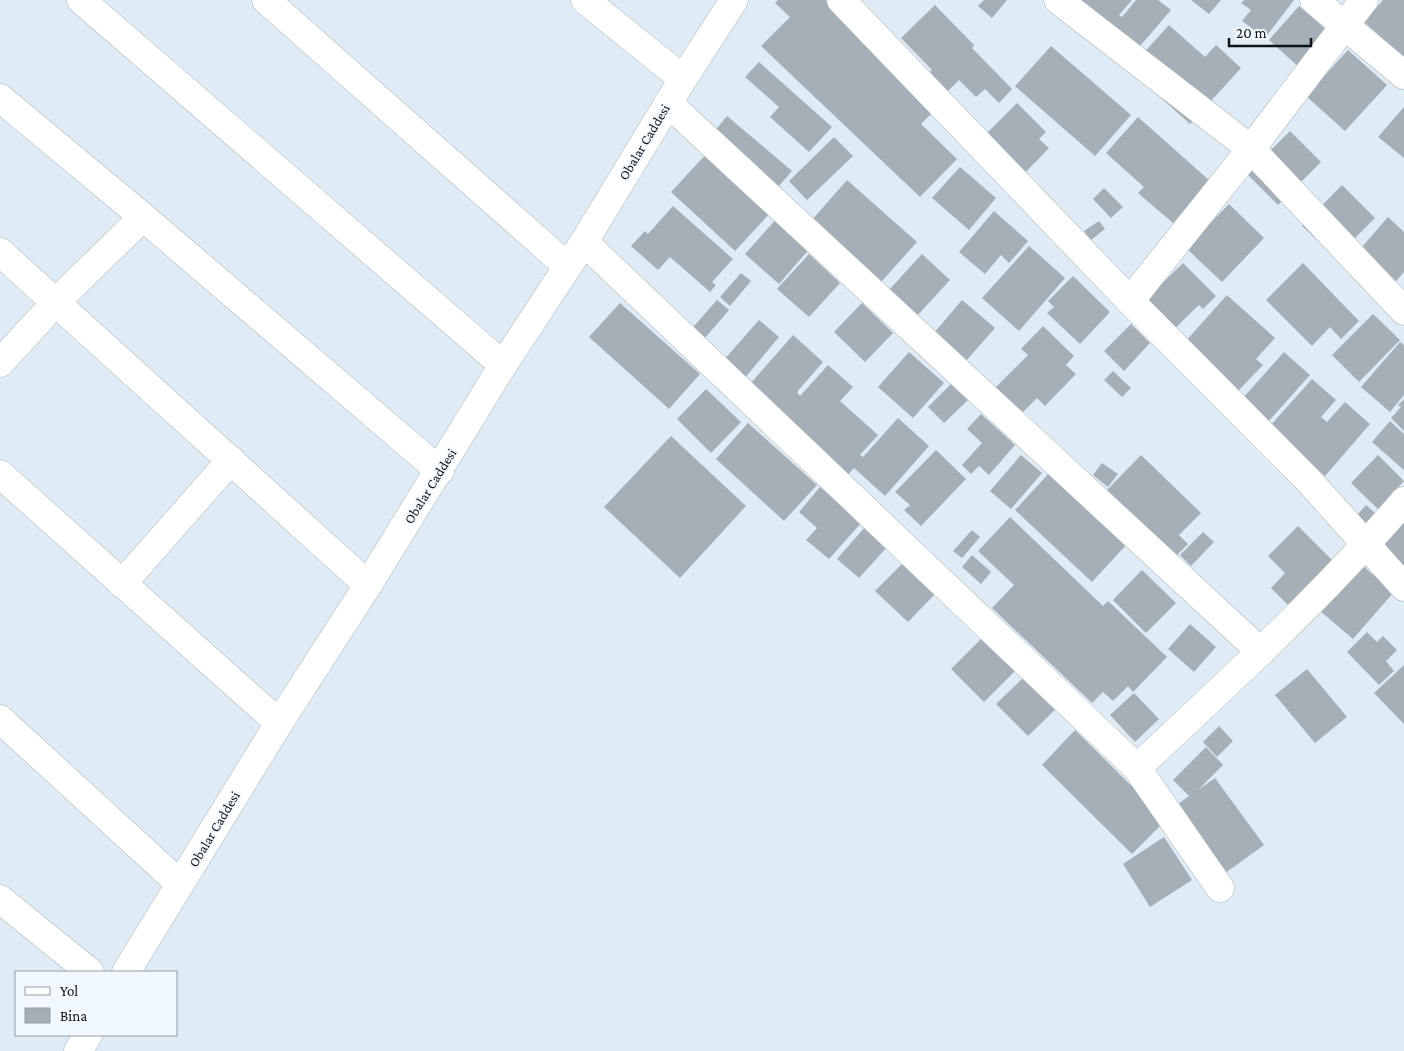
<svg xmlns="http://www.w3.org/2000/svg" width="1404" height="1051" font-family="'Crimson Pro',serif">
  <rect width="100%" height="100%" fill="#e0ecf5"/>
  <!-- building -->
  <g fill="#a4afb8">
    <polygon points="778,0 826,0 937,108 921,124 957,159 920,197 761,46 790,17 775,3"/>
    <polygon points="984,0 1007,0 992,18 978,6"/>
    <polygon points="1059,0 1132,0 1119,15 1122,17 1136,0 1158,0 1171,10 1128,60"/>
    <polygon points="1191,0 1221,0 1209,14"/>
    <polygon points="1244,0 1294,0 1265,38 1242,21 1251,10 1241,3"/>
    <polygon points="1383,0 1404,0 1404,57 1364,22"/>
    <polygon points="935,5 974,45 972,48 1012,89 999,103 985,89 976,97 959,80 944,95 917,85 932,70 901,38"/>
    <polygon points="1299,6 1332,35 1301,69 1269,40"/>
    <polygon points="1169,25 1205,57 1216,45 1241,68 1190,124 1129,69"/>
    <polygon points="1051,46 1131,115 1095,156 1015,86"/>
    <polygon points="1348,50 1387,85 1345,131 1306,96"/>
    <polygon points="759,62 832,127 809,152 770,117 779,107 745,77"/>
    <polygon points="1017,103 1046,132 1039,139 1049,148 1023,175 984,136"/>
    <polygon points="1404,107 1404,158 1378,137"/>
    <polygon points="727,116 792,171 778,187 713,133"/>
    <polygon points="1138,117 1210,181 1173,223 1138,193 1144,187 1106,153"/>
    <polygon points="1290,131 1321,162 1278,205 1247,174"/>
    <polygon points="834,137 853,156 807,200 789,181"/>
    <polygon points="709,151 773,210 735,251 671,192"/>
    <polygon points="960,167 996,198 969,230 932,198"/>
    <polygon points="847,180 917,242 881,282 812,220"/>
    <polygon points="1342,185 1375,218 1349,244 1332,254 1302,226"/>
    <polygon points="1104,188 1123,207 1111,218 1093,199"/>
    <polygon points="1229,204 1264,238 1222,282 1186,248"/>
    <polygon points="673,206 733,259 712,282 716,285 710,292 670,257 658,270 631,246 645,231 648,234"/>
    <polygon points="994,211 1028,241 1009,263 1001,255 985,274 959,252"/>
    <polygon points="778,217 811,247 779,284 745,254"/>
    <polygon points="1388,217 1404,232 1404,272 1384,295 1348,263"/>
    <polygon points="1099,221 1105,229 1091,240 1084,231"/>
    <polygon points="1029,246 1065,278 1019,331 982,298"/>
    <polygon points="809,254 840,283 809,317 777,289"/>
    <polygon points="922,254 950,280 916,317 888,291"/>
    <polygon points="1183,263 1216,296 1203,309 1199,305 1171,332 1142,303"/>
    <polygon points="1303,263 1359,321 1341,339 1330,327 1312,346 1266,300"/>
    <polygon points="741,273 751,281 730,306 720,297"/>
    <polygon points="1073,276 1110,312 1080,344 1047,313 1054,307 1048,301"/>
    <polygon points="1227,295 1275,338 1256,359 1263,365 1237,392 1184,343"/>
    <polygon points="717,300 729,310 699,345 687,334"/>
    <polygon points="962,300 995,328 966,361 934,333"/>
    <polygon points="620,303 700,374 669,409 589,337"/>
    <polygon points="862,303 893,333 865,362 834,332"/>
    <polygon points="1373,314 1400,340 1359,382 1332,355"/>
    <polygon points="759,320 779,337 743,380 722,362"/>
    <polygon points="1131,324 1150,343 1124,371 1104,351"/>
    <polygon points="1043,326 1074,356 1066,365 1076,374 1045,406 1037,398 1021,414 994,389 1028,355 1021,349"/>
    <polygon points="793,335 823,362 797,392 800,396 828,365 853,387 840,401 878,435 860,455 863,457 898,418 929,446 885,496 854,468 845,478 796,435 801,429 750,384"/>
    <polygon points="1400,342 1404,345 1404,395 1390,412 1361,387"/>
    <polygon points="909,352 944,383 913,418 878,387"/>
    <polygon points="1284,352 1310,375 1268,422 1242,399"/>
    <polygon points="1113,371 1131,388 1122,397 1104,380"/>
    <polygon points="1312,379 1336,400 1321,417 1327,422 1345,402 1370,424 1325,476 1269,427"/>
    <polygon points="953,382 969,399 944,423 928,407"/>
    <polygon points="706,389 741,422 711,453 677,419"/>
    <polygon points="1404,399 1404,431 1391,418 1401,407 1398,405"/>
    <polygon points="981,414 1015,445 989,475 979,466 971,474 962,465 982,443 967,429"/>
    <polygon points="1390,421 1404,434 1404,470 1372,442"/>
    <polygon points="748,423 817,485 784,521 716,459"/>
    <polygon points="671,436 746,506 680,578 604,507"/>
    <polygon points="936,450 966,479 921,526 904,510 910,505 895,492"/>
    <polygon points="1021,455 1042,473 1011,509 990,491"/>
    <polygon points="1141,455 1201,513 1179,535 1188,544 1176,556 1107,490"/>
    <polygon points="1378,455 1404,481 1378,509 1351,483"/>
    <polygon points="1102,463 1118,474 1108,487 1093,475"/>
    <polygon points="1051,471 1128,543 1092,582 1015,510"/>
    <polygon points="820,487 861,523 829,559 806,540 817,528 799,512"/>
    <polygon points="1366,505 1375,513 1361,530 1351,522"/>
    <polygon points="1404,511 1404,568 1376,541"/>
    <polygon points="1010,517 1103,606 1108,601 1167,657 1133,692 1128,686 1113,701 1103,692 1092,703 992,608 1014,585 978,551"/>
    <polygon points="1298,526 1335,563 1291,608 1271,588 1285,573 1268,556"/>
    <polygon points="865,527 887,547 859,578 837,559"/>
    <polygon points="972,530 980,537 962,558 953,551"/>
    <polygon points="1203,532 1214,542 1191,566 1180,555"/>
    <polygon points="972,555 991,572 981,584 962,567"/>
    <polygon points="904,562 936,593 908,622 875,591"/>
    <polygon points="1360,563 1393,593 1353,639 1319,610"/>
    <polygon points="1142,570 1176,603 1146,633 1113,600"/>
    <polygon points="1190,624 1216,647 1194,672 1168,649"/>
    <polygon points="1367,632 1377,642 1383,636 1397,650 1386,661 1394,671 1379,685 1347,652"/>
    <polygon points="985,635 1018,668 984,702 951,669"/>
    <polygon points="1404,665 1404,724 1374,693"/>
    <polygon points="1307,669 1347,717 1315,743 1275,695"/>
    <polygon points="1028,673 1060,705 1028,736 996,704"/>
    <polygon points="1134,693 1159,719 1135,742 1110,715"/>
    <polygon points="1219,726 1233,741 1217,757 1203,742"/>
    <polygon points="1075,730 1166,820 1132,854 1042,765"/>
    <polygon points="1206,747 1223,765 1198,790 1215,778 1264,845 1224,874 1174,807 1189,796 1173,780"/>
    <polygon points="1164,837 1192,880 1150,907 1123,864"/>
  </g>
  <g fill="none" stroke-linecap="round" stroke-linejoin="round">
    <defs>
      <g id="minor">
        <polyline points="81,0 503,365"/>
        <polyline points="266,0 567,266"/>
        <polyline points="585,0 683,79"/>
        <polyline points="841,0 1130,301 1310,482 1404,587"/>
        <polyline points="1058,0 1251,149 1404,311"/>
        <polyline points="1314,0 1404,75"/>
        <polyline points="0,98 143,217 440,471"/>
        <polyline points="668,103 1261,652"/>
        <polyline points="584,242 1137,768"/>
        <polyline points="0,252 368,585"/>
        <polyline points="1130,301 1251,149 1364,0"/>
        <polyline points="0,363 56,302 143,217"/>
        <polyline points="0,474 279,723"/>
        <polyline points="122,584 231,460"/>
        <polyline points="0,719 180,884"/>
        <path d="M1220 888 1137 768C1229 682 1322 597 1404 501"/>
        <polyline points="0,899 90,972"/>
      </g>
      <g id="major">
        <polyline points="126,972 279,723 368,585 503,365 584,242 683,79 734,0"/>
        <polyline points="78,1051 88,1035"/>
      </g>
    </defs>
    <!-- minor casing -->
    <use href="#minor" stroke="#a9b5be" stroke-width="29"/>
    <!-- major casing -->
    <use href="#major" stroke="#a9b5be" stroke-width="29"/>
    <!-- minor -->
    <use href="#minor" stroke="#fff" stroke-width="28"/>
    <!-- major -->
    <use href="#major" stroke="#fff" stroke-width="28"/>
  </g>
  <g text-anchor="middle" dominant-baseline="central" stroke-width="4" stroke-linejoin="round" paint-order="stroke">
    <!-- street labels -->
    <g font-size="14" fill="#0f1316" stroke="#f1f8fe">
      <text transform="translate(644 142) rotate(-59)">Obalar Caddesi</text>
      <text transform="translate(430 486) rotate(-58)">Obalar Caddesi</text>
      <text transform="translate(214 829) rotate(-59)">Obalar Caddesi</text>
    </g>
  </g>
  <!-- legend -->
  <rect x="15" y="971" width="162" height="65" fill="#f1f8fe" stroke="#979ca1"/>
  <rect x="25" y="987" width="25" height="8" fill="#ffffff" stroke="#979ca1"/>
  <text x="60" y="996" font-size="15" fill="#0f1316">Yol</text>
  <rect x="25" y="1008" width="25" height="15" fill="#a4afb8" stroke="#979ca1"/>
  <text x="60" y="1021" font-size="15" fill="#0f1316">Bina</text>
  <!-- scale -->
  <path d="M1229 38v8h82v-8" fill="none" stroke="#0f1316" stroke-width="2.5"/>
  <text x="1236" y="38" font-size="15" fill="#0f1316" stroke="#f1f8fe" stroke-width="4" paint-order="stroke">20 m</text>
</svg>
